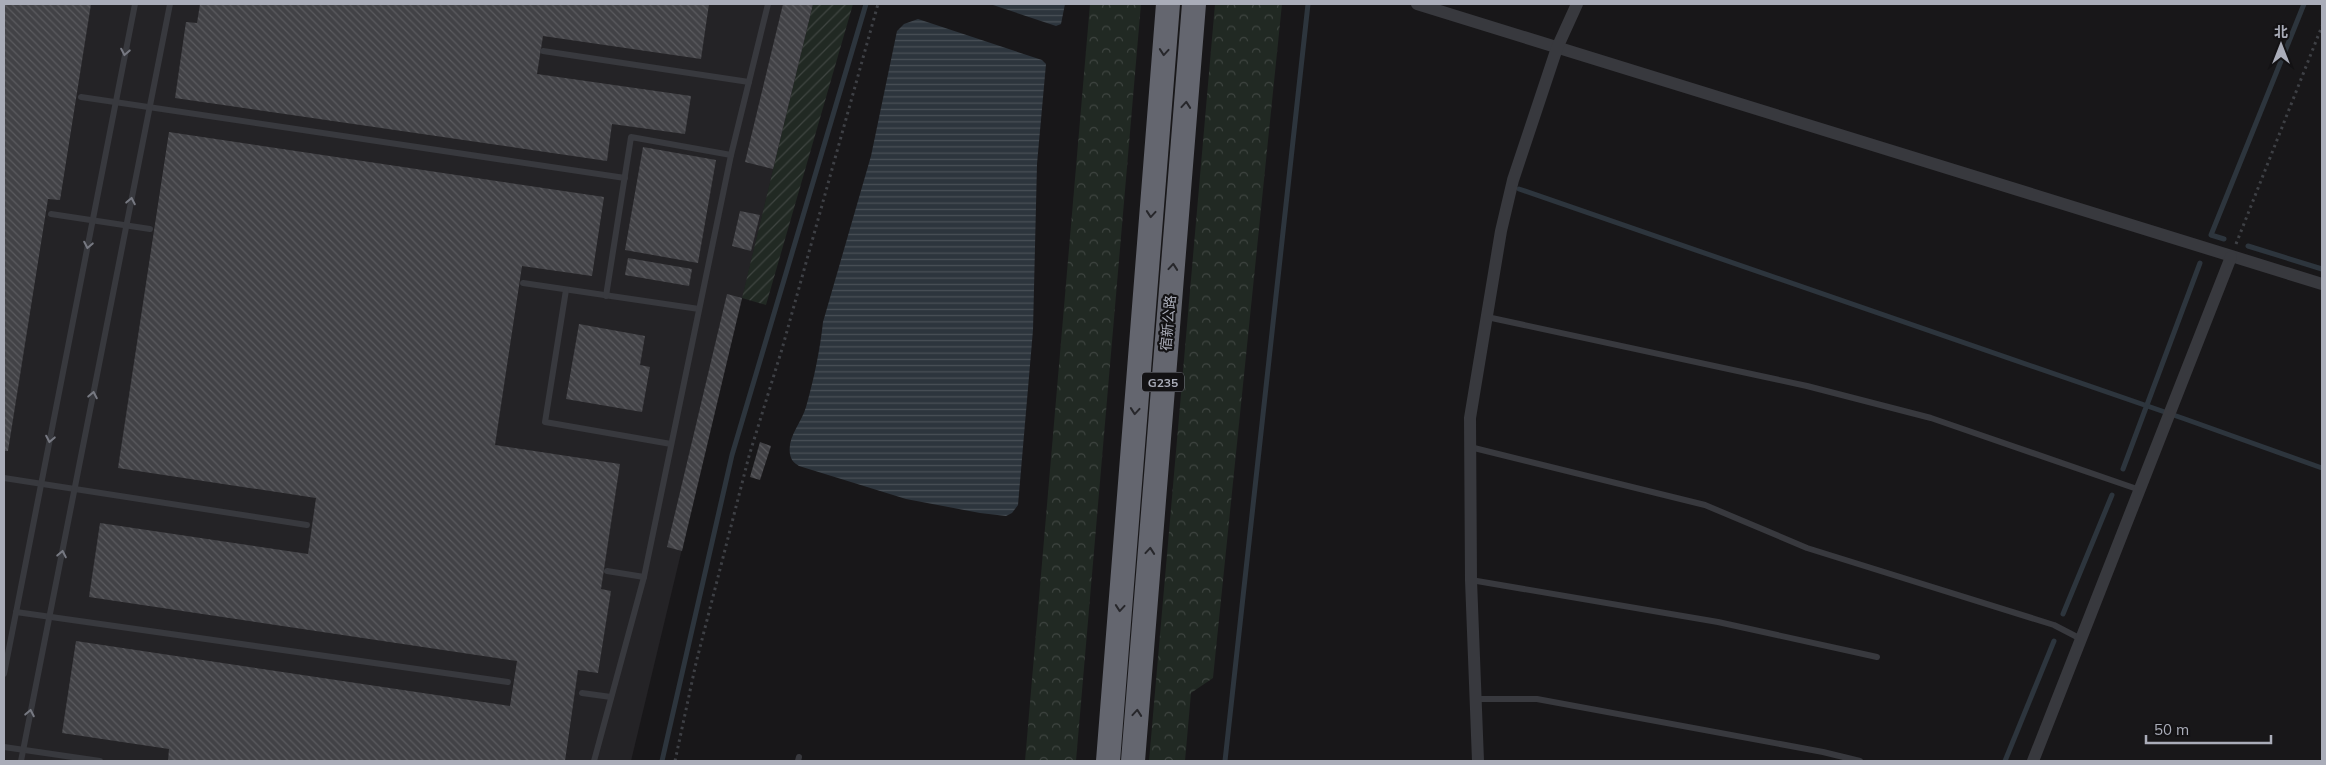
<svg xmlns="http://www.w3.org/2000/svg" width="2326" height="765" font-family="Mulish,'Noto Sans SC',sans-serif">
  <defs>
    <pattern id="forest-crowns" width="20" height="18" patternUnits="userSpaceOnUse" patternTransform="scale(1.25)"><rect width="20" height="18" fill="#212923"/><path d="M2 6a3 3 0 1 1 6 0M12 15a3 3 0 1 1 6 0" fill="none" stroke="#3f4541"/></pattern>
    <pattern id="garden-furrows" width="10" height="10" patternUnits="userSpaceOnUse" patternTransform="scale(1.25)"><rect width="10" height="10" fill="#212923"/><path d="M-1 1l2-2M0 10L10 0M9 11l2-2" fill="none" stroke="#3f4541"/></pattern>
    <pattern id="water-rules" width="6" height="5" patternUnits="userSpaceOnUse" patternTransform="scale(1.25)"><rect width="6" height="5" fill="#2d353d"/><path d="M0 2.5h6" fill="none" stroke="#495057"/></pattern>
    <pattern id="building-back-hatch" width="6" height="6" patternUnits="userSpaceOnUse" patternTransform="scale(1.25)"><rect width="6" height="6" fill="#424246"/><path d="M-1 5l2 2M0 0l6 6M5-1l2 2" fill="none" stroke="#5b5b5f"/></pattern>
  </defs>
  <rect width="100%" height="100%" fill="#181719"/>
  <!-- built -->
  <polygon fill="#242326" points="4,4 813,4 631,761 4,761"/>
  <!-- forest -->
  <g fill="url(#forest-crowns)">
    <polygon points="1090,4 1141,4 1076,761 1025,761"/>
    <polygon points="1215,4 1282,4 1213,678 1191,693 1185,761 1149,761"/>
  </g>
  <!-- garden -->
  <polygon fill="url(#garden-furrows)" points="813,4 853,4 766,305 742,298"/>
  <!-- water -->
  <g fill="url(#water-rules)">
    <polygon points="990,4 1065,4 1061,24 1056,26"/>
    <path d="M918 19 1042 60 1046 64 1037 164 1033 330 1018 505 1012 513 1006 516 980 513 906 499 799 466C794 463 791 460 790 454 787 437 802 422 806 407 814 379 820 350 823 322L871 156 897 31 904 24Z"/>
  </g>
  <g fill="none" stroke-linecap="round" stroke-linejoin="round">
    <!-- stream -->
    <g stroke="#2d353d" stroke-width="5">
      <polyline points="1519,189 2185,419 2322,468"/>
      <polyline points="2224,239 2211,235 2304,4"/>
      <polyline points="2248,246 2322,269"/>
      <polyline points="2123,469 2200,263"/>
      <polyline points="2063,614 2112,495"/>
      <polyline points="662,761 732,455 866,4"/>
      <polyline points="1225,761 1308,4"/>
      <polyline points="2005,761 2054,641"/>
    </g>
  </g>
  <!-- building -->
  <g fill="url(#building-back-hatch)">
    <polygon points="4,4 91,4 60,200 48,199 8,451 4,451"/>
    <polygon points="200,4 709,4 701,59 543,36 537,74 691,96 685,134 612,124 607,161 175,98 186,22 197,23"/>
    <polygon points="783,4 813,4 773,169 745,162"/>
    <polygon points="169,132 604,197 592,276 522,266 495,445 620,464 601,589 611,591 598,673 578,670 565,761 168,761 169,749 62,733 76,641 510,706 517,661 89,597 100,523 308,554 316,498 118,468"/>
    <polygon points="643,147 716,160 698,263 625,250"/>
    <polygon points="740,211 760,215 751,251 732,246"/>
    <polygon points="628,258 692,269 689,286 625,275"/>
    <polygon points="727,294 742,298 682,551 667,547"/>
    <polygon points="579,324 645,336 640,365 650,367 642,412 566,399"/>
    <polygon points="760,442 771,446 760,480 750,477"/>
  </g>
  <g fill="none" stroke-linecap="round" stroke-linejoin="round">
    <!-- path -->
    <g stroke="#3e4045" stroke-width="3" stroke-dasharray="2.5 4" stroke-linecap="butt">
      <polyline points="2236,244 2322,26"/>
      <polyline points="675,761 696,663 749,456 782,349 878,4"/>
    </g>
    <!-- lane -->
    <g stroke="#38393e" stroke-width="6">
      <polyline points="543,51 749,82"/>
      <polyline points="81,97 625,178"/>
      <polyline points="51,214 150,229"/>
      <polyline points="523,283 699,309"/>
      <polyline points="566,290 545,422 671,444"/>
      <polyline points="606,296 631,137 731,155"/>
      <polyline points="1487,317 1807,386 1931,418 2140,490"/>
      <polyline points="1470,447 1705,505 1807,548 2054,625 2081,639"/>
      <polyline points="4,478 307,525"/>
      <polyline points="607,571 644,577"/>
      <polyline points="1471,580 1718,622 1877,657"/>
      <polyline points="16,612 508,682"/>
      <polyline points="4,674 135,4"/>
      <polyline points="582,693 611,697"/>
      <polyline points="1476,699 1537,699 1823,752 1860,761"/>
      <polyline points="4,747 100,761"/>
      <polyline points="21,761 170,4"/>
      <polyline points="594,761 644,577 731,155 768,4"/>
      <polyline points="798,761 799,757"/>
    </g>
    <!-- street -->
    <g stroke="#38393e" stroke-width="12">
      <polyline points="1417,4 2322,284"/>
      <polyline points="1478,761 1471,580 1470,418 1501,231 1513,180 1557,48 1577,4"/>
      <polyline points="2033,761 2231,257"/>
    </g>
    <!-- highway -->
    <g stroke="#64666f" stroke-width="24">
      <polyline points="1108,761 1168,4"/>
      <polyline points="1133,761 1194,4"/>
    </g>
  </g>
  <!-- one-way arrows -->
  <defs><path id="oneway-chevron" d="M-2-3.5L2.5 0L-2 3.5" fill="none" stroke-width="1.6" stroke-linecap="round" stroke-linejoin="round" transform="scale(1.25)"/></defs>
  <g stroke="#777982">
    <use href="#oneway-chevron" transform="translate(125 52) rotate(101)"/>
    <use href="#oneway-chevron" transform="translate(131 201) rotate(-79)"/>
    <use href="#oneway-chevron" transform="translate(88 245) rotate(101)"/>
    <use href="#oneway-chevron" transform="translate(93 395) rotate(-79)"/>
    <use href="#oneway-chevron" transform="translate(50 439) rotate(101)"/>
    <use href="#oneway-chevron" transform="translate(62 554) rotate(-79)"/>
    <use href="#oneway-chevron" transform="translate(30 713) rotate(-79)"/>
  </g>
  <g stroke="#27272b">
    <use href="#oneway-chevron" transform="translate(1164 52) rotate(95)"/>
    <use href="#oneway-chevron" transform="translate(1186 105) rotate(-85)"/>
    <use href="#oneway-chevron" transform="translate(1151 214) rotate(95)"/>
    <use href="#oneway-chevron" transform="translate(1173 267) rotate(-85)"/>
    <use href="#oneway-chevron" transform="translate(1135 411) rotate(95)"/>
    <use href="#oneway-chevron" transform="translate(1150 551) rotate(-85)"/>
    <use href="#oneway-chevron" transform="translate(1120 608) rotate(95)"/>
    <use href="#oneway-chevron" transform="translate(1137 713) rotate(-85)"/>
  </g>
  <g text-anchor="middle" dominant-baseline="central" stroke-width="4.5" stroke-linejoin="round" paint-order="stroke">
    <!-- shield labels -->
    <rect fill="#131214" stroke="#7d7e88" stroke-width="1" x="1142" y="372.5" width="42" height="19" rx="4"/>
    <g font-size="12" font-weight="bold" fill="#aaadb9">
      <text x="1163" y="382">G235</text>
    </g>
    <!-- street labels -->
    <g font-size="14" fill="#aaadb9" stroke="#131214">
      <text transform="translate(1168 323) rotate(-85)">宿新公路</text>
    </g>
  </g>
  <!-- border -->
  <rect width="2326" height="765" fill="none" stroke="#aaadb9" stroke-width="10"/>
  <!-- north arrow -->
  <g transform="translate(2281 45)" stroke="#131214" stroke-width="4" paint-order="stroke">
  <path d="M0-4L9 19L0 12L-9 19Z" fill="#aaadb9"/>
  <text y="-8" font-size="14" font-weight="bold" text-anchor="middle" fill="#aaadb9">北</text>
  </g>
  <!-- scale -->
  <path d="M2146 735v8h125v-8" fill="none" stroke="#aaadb9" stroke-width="2.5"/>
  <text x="2154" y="735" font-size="15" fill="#aaadb9" stroke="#131214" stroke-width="4" paint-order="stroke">50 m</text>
</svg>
